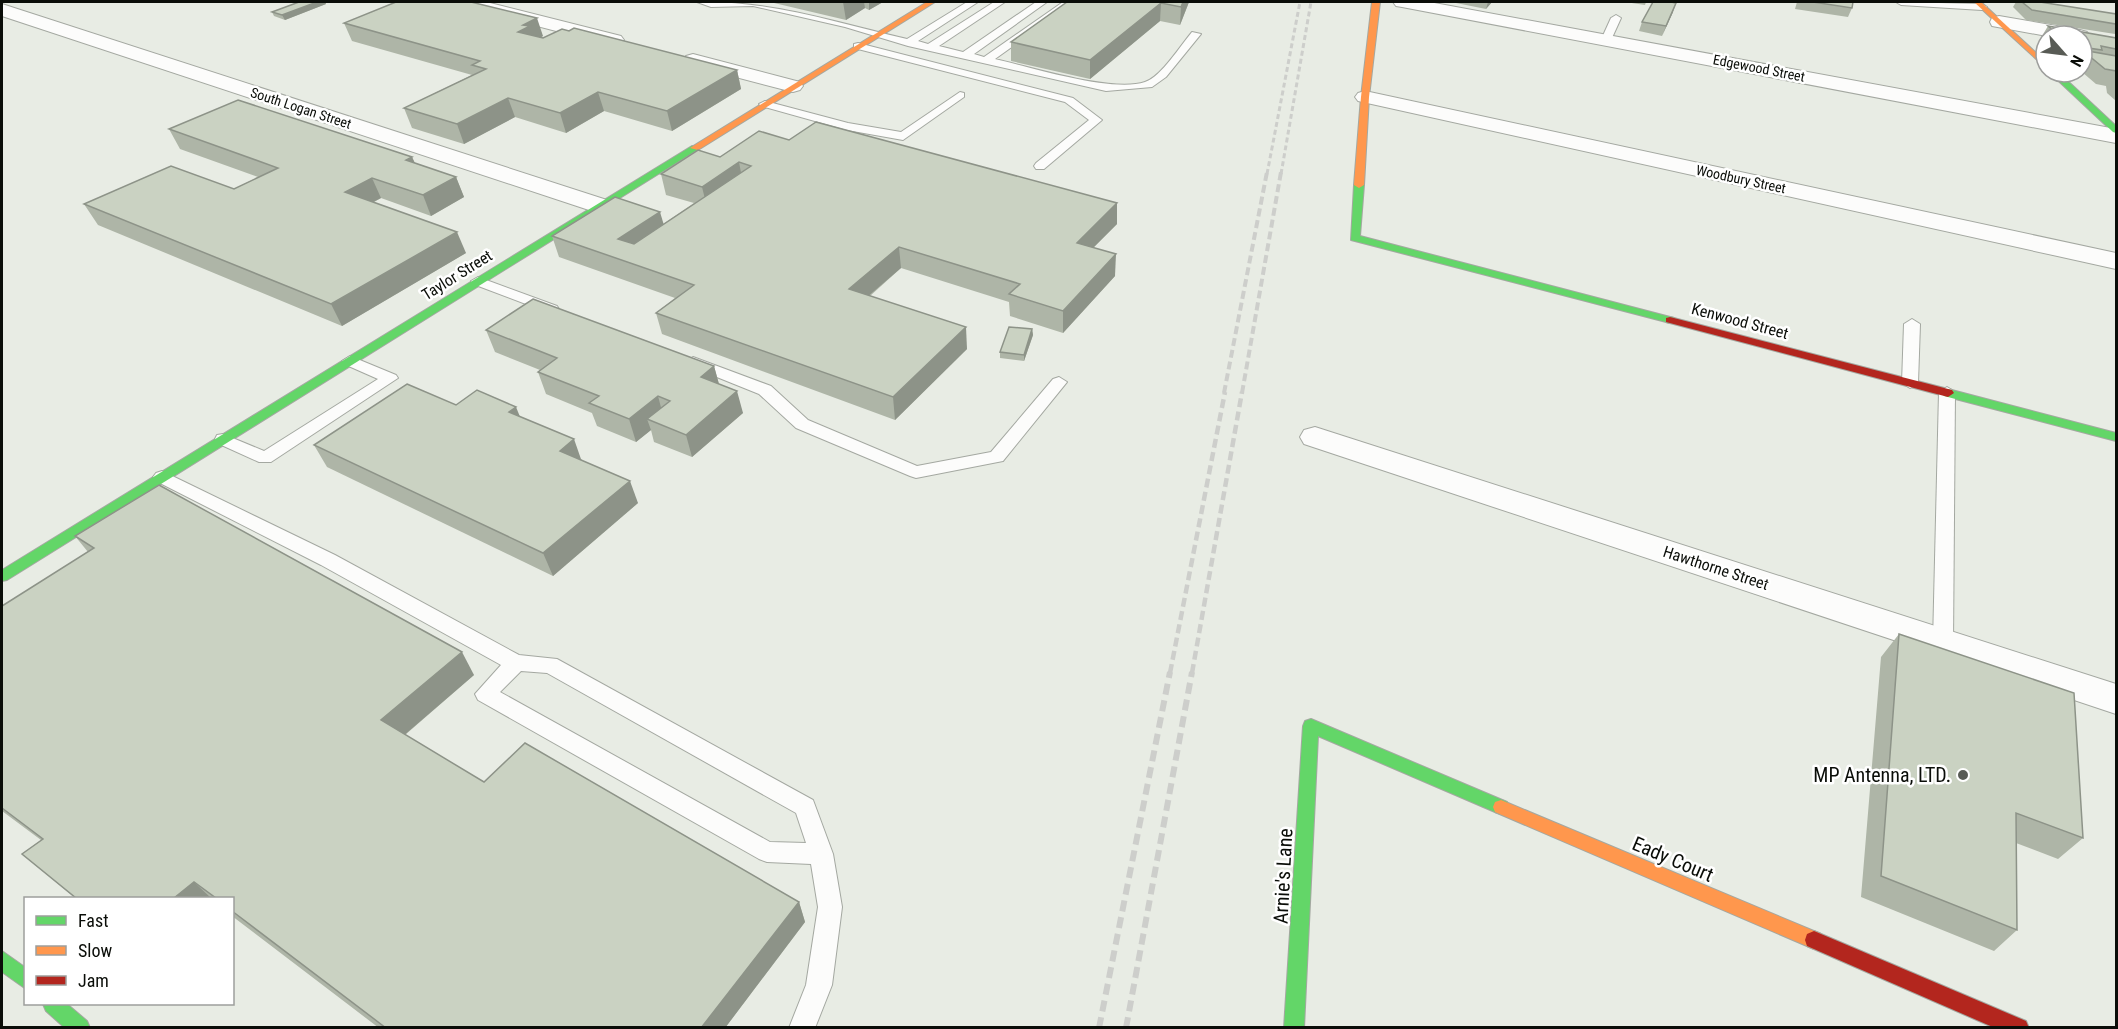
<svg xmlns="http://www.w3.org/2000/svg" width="2118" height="1029" font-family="'Roboto Condensed',sans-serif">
  <rect width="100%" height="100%" fill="#e8ece4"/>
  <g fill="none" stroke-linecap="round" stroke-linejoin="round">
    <defs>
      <g id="lane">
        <path d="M697 2C770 0 838 23 907 39L967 2H978L918 41 928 44 994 2H1005L939 46 963 52 1036 2H1047L974 54 984 57 1063 2H1074L995 59C1031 67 1112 93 1145 82 1161 77 1181 45 1192 32L1201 34 1166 77 1152 87 1106 91 908 46 845 27 753 6 711 7Z"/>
        <polygon points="1896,2 1982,4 1987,7 1982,10 1901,5"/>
        <polygon points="1616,15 1621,18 1611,40 1610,42 1602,42 1601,40 1611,18"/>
        <polygon points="858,43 1073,98 1102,120 1044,169 1036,169 1034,166 1036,163 1089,120 1065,102 854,48 854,44"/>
        <polygon points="960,92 964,93 964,97 903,140 847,130 761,106 759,104 765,101 848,123 901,132"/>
        <polygon points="478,277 557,306 559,309 552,313 547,312 473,284 471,281"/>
        <polygon points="1912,319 1920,324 1918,383 1910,388 1902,383 1904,324"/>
        <polygon points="350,356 396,375 398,378 271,462 259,462 217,443 215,439 217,435 223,434 264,451 378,379 344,364 342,361"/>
        <polygon points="693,357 771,386 808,420 917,466 991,452 1053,379 1059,377 1067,382 1003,461 916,478 910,476 796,428 759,394 687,365 685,362"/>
        <polygon points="1947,387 1955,392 1953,643 1950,648 1943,651 1936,648 1933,643 1939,392"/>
        <path d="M162 471 335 555 519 655 557 659 813 800 833 854 842 907 832 985 815 1028H789L806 985 818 907 811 864 767 862 759 859 478 700 475 694 501 665 321 565 156 481 153 477 156 473ZM521 671 547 673 796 813 806 843 770 842 500 692Z"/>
      </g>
      <g id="street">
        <polygon points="457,2 486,2 621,36 624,40 621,44 614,46 460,6"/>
        <polygon points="1393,2 1429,2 2116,129 2116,143 1402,7 1396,6"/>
        <polygon points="2,4 610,201 613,206 610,211 601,213 592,211 2,16"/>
        <polygon points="1999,16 2080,30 2087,32 2090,36 2082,41 2082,36 2047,36 1992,26 1990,22 1992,18"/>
        <polygon points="693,54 800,82 803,86 800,90 793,92 686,64 683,60 686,56"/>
        <polygon points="1365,91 2116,253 2116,269 1358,101 1355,97 1358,93"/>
        <polygon points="1315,427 2116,684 2116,714 1304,444 1300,437 1304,430"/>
      </g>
      <g id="fast">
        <polygon points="2049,72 2058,72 2116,126 2116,133 2113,132"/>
        <polygon points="692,146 700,148 7,580 2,581 2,570"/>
        <polygon points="1359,182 1364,185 1360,236 1674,318 1676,320 1670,323 1351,240 1354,185"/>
        <polygon points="1948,389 2116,433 2116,441 1944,396 1942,393 1944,390"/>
        <polygon points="1311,719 1507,802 1509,807 1507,812 1501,814 1495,812 1318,736 1304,1028 1284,1028 1303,726 1305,721"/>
        <polygon points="2,951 26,968 26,989 2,972"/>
        <polygon points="43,1004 67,1004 87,1021 90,1028 65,1028 46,1011"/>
      </g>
      <g id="slow">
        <polygon points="927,2 935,2 698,150 690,148"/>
        <polygon points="1372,2 1380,2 1369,97 1364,185 1359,188 1354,185 1361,97"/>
        <polygon points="1974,2 1981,2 2046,62 2046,68"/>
        <polygon points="1501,800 1821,934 1823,940 1821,946 1814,949 1807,946 1495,812 1493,807 1495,802"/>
      </g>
      <g id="jam">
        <polygon points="1670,317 1952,390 1954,393 1948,397 1666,322 1666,318"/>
        <polygon points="1814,931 2026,1021 2029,1028 1995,1028 1807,946 1805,940 1807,934"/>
      </g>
    </defs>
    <!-- lane casing -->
    <use href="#lane" stroke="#a4a8a1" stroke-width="2"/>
    <!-- street casing -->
    <use href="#street" stroke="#a4a8a1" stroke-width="2"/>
    <!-- fast casing -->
    <use href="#fast" stroke="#a4a8a1" stroke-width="2"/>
    <!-- slow casing -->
    <use href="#slow" stroke="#a4a8a1" stroke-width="2"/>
    <!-- jam casing -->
    <use href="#jam" stroke="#a4a8a1" stroke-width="2"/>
    <!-- lane -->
    <use href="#lane" fill="#fcfcfb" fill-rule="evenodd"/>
    <!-- street -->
    <use href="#street" fill="#fcfcfb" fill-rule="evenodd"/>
    <!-- fast -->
    <use href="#fast" fill="#63d668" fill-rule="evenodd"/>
    <!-- slow -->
    <use href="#slow" fill="#ff974d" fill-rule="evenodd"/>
    <!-- jam -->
    <use href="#jam" fill="#b3261e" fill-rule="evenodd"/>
    <!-- rail-far3 -->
    <g stroke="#cdcecb" stroke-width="3" stroke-dasharray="5 3" stroke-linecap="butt">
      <polyline points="1267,174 1300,2"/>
      <polyline points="1281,174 1311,2"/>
    </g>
    <!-- rail-far2 -->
    <g stroke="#cdcecb" stroke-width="4" stroke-dasharray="8 4" stroke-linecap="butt">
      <polyline points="1224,393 1267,172"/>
      <polyline points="1242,393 1281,172"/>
    </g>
    <!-- rail-far1 -->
    <g stroke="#cdcecb" stroke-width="4.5" stroke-dasharray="9 4.5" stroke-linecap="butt">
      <polyline points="1170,673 1225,392"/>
      <polyline points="1192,673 1242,392"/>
    </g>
    <!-- rail -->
    <g stroke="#cdcecb" stroke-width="6" stroke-dasharray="11 6" stroke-linecap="butt">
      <polyline points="1099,1028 1170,672"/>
      <polyline points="1126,1028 1192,672"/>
    </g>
  </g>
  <!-- wall -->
  <g fill="#aeb5a7">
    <polygon points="299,2 325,2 326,4 285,20 274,16 272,12"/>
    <polygon points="773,2 883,2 869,10 865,8 846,20 774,3"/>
    <polygon points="1067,2 1189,2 1180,25 1160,21 1090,79 1011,61 1011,42"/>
    <polygon points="1457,2 1492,2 1486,9 1456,3"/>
    <polygon points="1625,2 1646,2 1645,5"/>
    <polygon points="1672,2 1673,12 1662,36 1639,31 1642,22"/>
    <polygon points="1797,2 1853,2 1852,8 1848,17 1795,9"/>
    <polygon points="2016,2 2040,2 2116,14 2116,31 2115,34 2026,20 2013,7"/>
    <polygon points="344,23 543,36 540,38 737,70 741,89 672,131 604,111 566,133 515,117 464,144 412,128 404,108 472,75 352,41"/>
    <polygon points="2048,26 2116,38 2116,101 2107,93 2106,86 2096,84 2082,72 2082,36 2046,36 2046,39 2042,36"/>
    <polygon points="169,129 412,157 415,163 456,177 464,197 431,216 381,198 374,202 466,253 342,326 98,225 84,204 234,189 258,177 180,149"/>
    <polygon points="789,140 1117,203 1117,224 1093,248 1115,276 1063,333 1010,316 1009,302 901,268 870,296 967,349 895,420 662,334 656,313 675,298 559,257 552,236 663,224 694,203 666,195 661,174 720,157"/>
    <polygon points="1032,329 1033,335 1024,361 1000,358 1000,352"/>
    <polygon points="486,330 714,366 719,384 743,413 692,457 654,442 651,430 636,442 597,426 592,413 546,394 538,372 540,370 495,352"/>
    <polygon points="456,405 520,417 582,460 638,503 553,576 327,467 314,445"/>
    <polygon points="75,536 474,675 405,735 484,782 799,902 805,922 725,1028 379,1028 232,916 232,898 75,898 22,854 41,840 2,811 2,606 88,552"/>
    <polygon points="1899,634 2083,838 2058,859 2016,843 2017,930 1994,951 1861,897 1881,657"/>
  </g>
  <!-- shaded-wall -->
  <g fill="#8d9388">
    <polygon points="317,2 325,2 326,4 285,20 282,15"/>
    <polygon points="843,2 864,2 865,8 846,20"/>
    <polygon points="869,2 883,2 869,10"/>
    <polygon points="1183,2 1189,2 1180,25 1181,7"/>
    <polygon points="1488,2 1492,2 1486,9"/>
    <polygon points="1161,3 1160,21 1090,79 1090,60"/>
    <polygon points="1676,3 1673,12 1662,36 1666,26"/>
    <polygon points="537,18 543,36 534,41 518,32 523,25"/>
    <polygon points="737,70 741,89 672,131 667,111"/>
    <polygon points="598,92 604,111 566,133 560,113"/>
    <polygon points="508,98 515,117 464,144 457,124"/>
    <polygon points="412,157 421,177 406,160"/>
    <polygon points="739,162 743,183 707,207 702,187"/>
    <polygon points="456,177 464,197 431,216 423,195"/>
    <polygon points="372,178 381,198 354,212 345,192"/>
    <polygon points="1117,203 1117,224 1077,264 1077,243"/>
    <polygon points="660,212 666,232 625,260 618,239"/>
    <polygon points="457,232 466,253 342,326 331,304"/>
    <polygon points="899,247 901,268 852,310 849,289"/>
    <polygon points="1116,254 1115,276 1063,333 1063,311"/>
    <polygon points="966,327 967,349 895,420 893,397"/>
    <polygon points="1032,329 1033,335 1024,361 1024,355"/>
    <polygon points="714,366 720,388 701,377"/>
    <polygon points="737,391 743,413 692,457 686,435"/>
    <polygon points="658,396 664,419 647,419 651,430 636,442 629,419"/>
    <polygon points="516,407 525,429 509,412"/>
    <polygon points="574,439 582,462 560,451"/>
    <polygon points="630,481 638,503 553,576 543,553"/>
    <polygon points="462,652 474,675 395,743 381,720"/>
    <polygon points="194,882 211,898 174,898"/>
    <polygon points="799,902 805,922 725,1028 701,1028"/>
  </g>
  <!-- building -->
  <g fill="#cad2c2" stroke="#8d9388" stroke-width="1.5">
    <polygon points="299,2 317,2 282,15 272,12"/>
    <polygon points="396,2 471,2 537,18 523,25 530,26 518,32 543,38 562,29 569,31 574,28 737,70 667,111 598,92 560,113 508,98 457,124 404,108 486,69 472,65 480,61 344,23"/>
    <polygon points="1067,2 1183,2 1181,7 1161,3 1090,60 1011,42"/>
    <polygon points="1653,2 1671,2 1676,3 1666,26 1642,22"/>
    <polygon points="1813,2 1853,2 1852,8"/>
    <polygon points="2022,2 2040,2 2116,14 2116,24 2032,10"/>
    <polygon points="2048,26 2116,38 2116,49 2101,46 2102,50 2082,47 2082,36 2059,36"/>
    <polygon points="2082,50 2116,56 2116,76 2116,71 2105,69"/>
    <polygon points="238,100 412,157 406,160 456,177 423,195 372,178 345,192 457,232 331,304 84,204 171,166 234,189 278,168 169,129"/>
    <polygon points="816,122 1117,203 1077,243 1116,254 1063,311 1009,294 1020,284 899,247 849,289 966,327 893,397 656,313 694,285 552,236 615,197 660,212 618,239 634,244 751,166 739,162 702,187 661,174 698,150 720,157 759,131 789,140"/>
    <polygon points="533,299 714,366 701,377 737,391 686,435 647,419 670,401 658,396 629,419 589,403 599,396 538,372 557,358 486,330"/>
    <polygon points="1009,327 1032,329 1024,355 1000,352"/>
    <polygon points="407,384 456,405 477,390 516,407 509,412 574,439 560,451 630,481 543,553 314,445"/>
    <polygon points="159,485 462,652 381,720 484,782 525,743 799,902 701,1028 386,1028 232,911 232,898 216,898 194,882 174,898 76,898 22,854 43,839 2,808 2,606 94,548 75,536"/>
    <polygon points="1899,634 2074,693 2083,838 2016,813 2017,930 1881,876"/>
  </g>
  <!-- markers -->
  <circle fill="#585b55" stroke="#fff" stroke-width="2" cx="1963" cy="775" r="6"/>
  <g text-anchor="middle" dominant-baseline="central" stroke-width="5" stroke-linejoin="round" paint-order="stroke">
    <!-- far-street labels -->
    <g font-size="14" fill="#0a0d08" stroke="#fff">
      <text transform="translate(1759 68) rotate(11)">Edgewood Street</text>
      <text transform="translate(301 108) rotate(18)">South Logan Street</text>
      <text transform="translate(1741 179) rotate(12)">Woodbury Street</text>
    </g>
    <!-- street labels -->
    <g font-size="16" fill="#0a0d08" stroke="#fff">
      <text transform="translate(457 275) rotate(-32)">Taylor Street</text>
      <text transform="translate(1740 321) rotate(15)">Kenwood Street</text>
      <text transform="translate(1716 568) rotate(18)">Hawthorne Street</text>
    </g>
    <!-- near-poi labels -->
    <g font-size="20" fill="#0a0d08" stroke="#fff" text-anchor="end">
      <text x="1951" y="775">MP Antenna, LTD.</text>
    </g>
    <!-- near-street labels -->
    <g font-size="20" fill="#0a0d08" stroke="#fff">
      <text transform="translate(1673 859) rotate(23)">Eady Court</text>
      <text transform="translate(1283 876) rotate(-87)">Arnie's Lane</text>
    </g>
  </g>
  <!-- border -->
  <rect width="2118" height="1029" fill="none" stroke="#0a0d08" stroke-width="6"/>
  <!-- legend -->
  <rect x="24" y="897" width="210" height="108" fill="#ffffff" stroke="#9d9e9c" stroke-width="1.5"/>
  <rect x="36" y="916" width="30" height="9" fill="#63d668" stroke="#9d9e9c" stroke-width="1.5"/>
  <text x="78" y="927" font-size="18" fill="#0a0d08">Fast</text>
  <rect x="36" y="946" width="30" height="9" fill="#ff974d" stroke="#9d9e9c" stroke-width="1.5"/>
  <text x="78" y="957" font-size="18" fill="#0a0d08">Slow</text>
  <rect x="36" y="976" width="30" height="9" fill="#b3261e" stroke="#9d9e9c" stroke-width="1.5"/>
  <text x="78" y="987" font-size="18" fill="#0a0d08">Jam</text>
  <!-- north arrow -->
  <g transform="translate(2064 54) rotate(118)"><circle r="28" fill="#ffffff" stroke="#9d9e9c" stroke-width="1.5"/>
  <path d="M0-4.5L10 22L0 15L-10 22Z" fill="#585b55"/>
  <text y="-9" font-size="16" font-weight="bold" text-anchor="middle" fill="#0a0d08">N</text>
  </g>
</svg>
